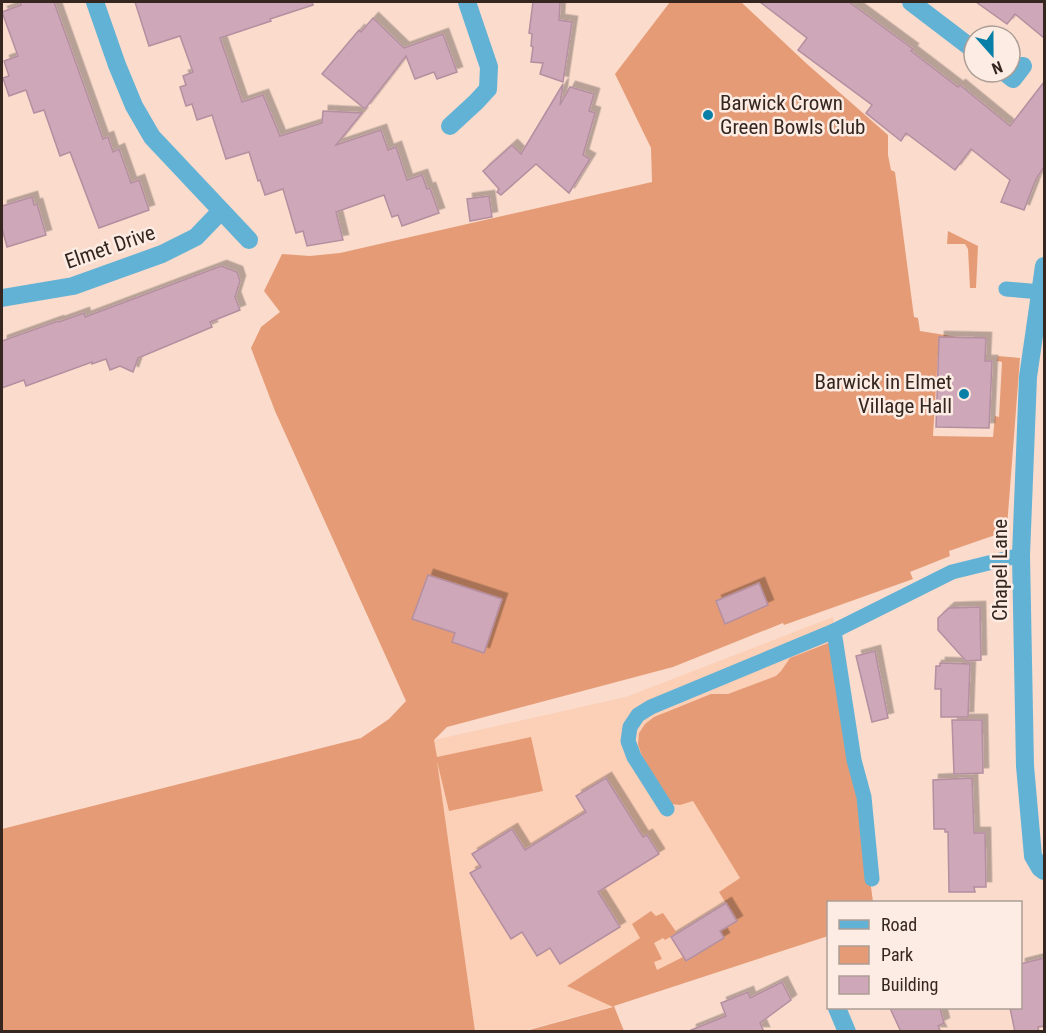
<svg xmlns="http://www.w3.org/2000/svg" width="1046" height="1033" font-family="'Roboto Condensed',sans-serif">
  <defs>
    <filter id="shadow"><feDropShadow dx="5.5" dy="-5.5" stdDeviation="0" flood-color="#0004"/></filter>
  </defs>
  <rect width="100%" height="100%" fill="#fadbcc"/>
  <!-- built -->
  <polygon fill="#fccfb7" points="833,617 834,631 854,760 873,902 828,902 828,936 614,1006 522,1031 475,1031 434,740 626,697"/>
  <!-- green -->
  <g fill="#e59c76">
    <polygon points="670,2 741,2 807,64 888,135 888,155 891,170 895,172 914,317 918,318 920,331 957,337 939,337 933,436 993,437 995,416 999,417 1002,362 997,361 998,356 1020,358 1007,527 1004,532 949,551 950,556 910,572 913,579 784,625 783,623 673,667 447,727 434,740 437,757 531,737 543,791 449,811 437,761 475,1031 2,1032 2,829 361,738 389,719 406,701 275,411 251,348 261,327 280,312 264,291 282,254 310,256 340,253 652,182 651,148 615,74"/>
    <polygon points="948,231 978,246 976,288 970,288 968,249 965,244 947,244"/>
    <polygon points="831,642 854,760 873,902 828,902 828,936 614,1006 624,1031 522,1032 613,1007 567,986 640,938 632,924 651,911 656,916 663,913 677,933 665,940 663,938 654,943 662,959 654,962 657,970 683,957 686,961 723,938 720,931 737,921 719,892 740,878 693,801 680,805 671,804 642,756 638,745 639,733 645,724 654,717 711,694 728,694 776,676 781,671 790,658"/>
  </g>
  <!-- building -->
  <g fill="#cea7b9" stroke="#b48fa0" stroke-width="1.5" filter="url(#shadow)">
    <polygon points="20,2 54,2 103,139 108,137 113,152 119,149 131,183 139,180 149,210 99,228 70,152 60,156 44,110 34,113 26,90 9,96 3,78 9,76 4,61 18,56 2,12 21,5"/>
    <polygon points="135,2 312,2 313,5 270,19 271,21 220,38 242,102 263,95 280,136 322,123 323,111 362,113 336,145 381,130 388,150 396,147 407,180 422,175 427,189 430,188 439,213 402,226 398,215 392,217 384,195 336,212 343,240 307,246 303,231 296,233 283,189 265,195 260,180 258,181 249,152 226,159 212,115 197,120 192,104 186,106 180,87 186,85 183,76 193,72 180,36 149,46"/>
    <polygon points="533,2 560,2 559,20 572,22 563,82 540,74 543,63 531,62 533,47 531,46 532,34 529,33"/>
    <polygon points="760,2 849,2 913,49 911,51 958,87 960,85 1010,126 1044,82 1044,167 1036,179 1024,210 1001,202 1010,180 971,149 955,170 906,133 901,141 866,113 872,105 798,50 807,38"/>
    <polygon points="976,2 1044,2 1044,38 1015,14 1007,24"/>
    <polygon points="373,18 404,48 443,34 457,72 437,79 434,72 415,79 406,56 365,109 322,74 359,30 361,32"/>
    <polygon points="563,84 560,105 570,87 594,94 589,111 595,113 583,155 590,159 569,193 536,164 501,195 497,192 499,189 483,171 512,145 521,154"/>
    <polygon points="489,196 492,217 470,221 467,199"/>
    <polygon points="32,197 34,205 37,204 46,235 7,247 2,228 2,206"/>
    <polygon points="221,266 237,272 240,281 235,297 240,310 210,322 212,327 138,358 133,372 120,366 110,370 106,359 92,364 92,362 26,386 24,380 2,388 2,341 58,321 59,322 84,313 85,317"/>
    <polygon points="939,337 986,338 985,361 992,361 989,428 936,427"/>
    <polygon points="428,575 502,599 484,653 452,642 455,633 412,619"/>
    <polygon points="759,583 768,605 725,624 716,601"/>
    <polygon points="980,607 981,660 966,661 938,630 938,618 949,608"/>
    <polygon points="875,651 888,718 872,722 856,656"/>
    <polygon points="940,663 970,664 968,717 941,717 941,689 935,689 936,666 940,666"/>
    <polygon points="952,720 982,720 983,773 954,774"/>
    <polygon points="606,778 643,837 647,835 659,854 598,892 620,927 560,964 550,948 537,956 522,932 511,939 470,873 481,867 472,854 512,829 525,850 586,812 576,796"/>
    <polygon points="972,778 974,833 985,833 986,887 974,887 975,892 949,892 948,832 945,832 945,829 934,829 933,780"/>
    <polygon points="726,903 737,921 720,931 724,938 686,961 671,937"/>
    <polygon points="1044,958 1044,1026 1038,1027 1039,1032 1015,1032 1010,1008 1020,1008 1020,964"/>
    <polygon points="782,982 791,1000 760,1023 764,1032 691,1032 691,1030 726,1016 721,1003 748,992 750,998"/>
    <polygon points="890,1008 940,1008 944,1023 938,1026 941,1032 901,1032"/>
  </g>
  <g fill="none" stroke-linecap="round" stroke-linejoin="round">
    <!-- service -->
    <g stroke="#62b2d5" stroke-width="15">
      <polyline points="1006,289 1041,292"/>
      <polyline points="834,631 854,760 864,797 872,879"/>
      <polyline points="667,809 634,757 628,741 630,727 638,715 651,707 834,631 952,572 1021,555"/>
    </g>
    <!-- minor -->
    <g stroke="#62b2d5" stroke-width="18">
      <polyline points="95,2 117,65 134,106 152,137 249,240"/>
      <polyline points="911,2 974,50"/>
      <polyline points="1004,72 1013,79 1023,66"/>
      <polyline points="450,126 476,102 488,89 489,67 467,2"/>
      <polyline points="1044,266 1028,377 1021,555 1025,766 1033,856 1040,868 1044,871"/>
      <polyline points="2,298 73,286 162,254 196,237 221,211"/>
      <polyline points="837,1008 847,1032"/>
    </g>
  </g>
  <!-- markers -->
  <g fill="#087fa6" stroke="#fcece4" stroke-width="2">
    <circle cx="708" cy="115" r="6"/>
    <circle cx="964" cy="394" r="6"/>
  </g>
  <g text-anchor="middle" dominant-baseline="central" stroke-width="5" stroke-linejoin="round" paint-order="stroke">
    <!-- poi labels -->
    <g font-size="21" fill="#35261f" stroke="#fcece4" text-anchor="start">
      <text x="720" y="103">Barwick Crown<tspan x="720" dy="24">Green Bowls Club</tspan></text>
      <text x="952" y="382" text-anchor="end">Barwick in Elmet<tspan x="952" dy="24">Village Hall</tspan></text>
    </g>
    <!-- street labels -->
    <g font-size="21" fill="#35261f" stroke="#fcece4">
      <text transform="translate(110 247) rotate(-19)">Elmet Drive</text>
      <text transform="translate(1000 570) rotate(-90)">Chapel Lane</text>
    </g>
  </g>
  <!-- border -->
  <rect width="1046" height="1033" fill="none" stroke="#35261f" stroke-width="6"/>
  <!-- legend -->
  <rect x="827" y="901" width="195" height="108" fill="#fcece4" stroke="#ac9d95" stroke-width="1.5"/>
  <rect x="839" y="920" width="30" height="9" fill="#62b2d5" stroke="#ac9d95" stroke-width="1.5"/>
  <text x="881" y="931" font-size="18" fill="#35261f">Road</text>
  <rect x="839" y="946" width="30" height="18" fill="#e59c76" stroke="#ac9d95" stroke-width="1.5"/>
  <text x="881" y="961" font-size="18" fill="#35261f">Park</text>
  <rect x="839" y="976" width="30" height="18" fill="#cea7b9" stroke="#ac9d95" stroke-width="1.5"/>
  <text x="881" y="991" font-size="18" fill="#35261f">Building</text>
  <!-- north arrow -->
  <g transform="translate(992 54) rotate(159)"><circle r="28" fill="#fcece4" stroke="#ac9d95" stroke-width="1.5"/>
  <path d="M0-4.5L10 22L0 15L-10 22Z" fill="#087fa6"/>
  <text y="-9" font-size="16" font-weight="bold" text-anchor="middle" fill="#35261f">N</text>
  </g>
</svg>
